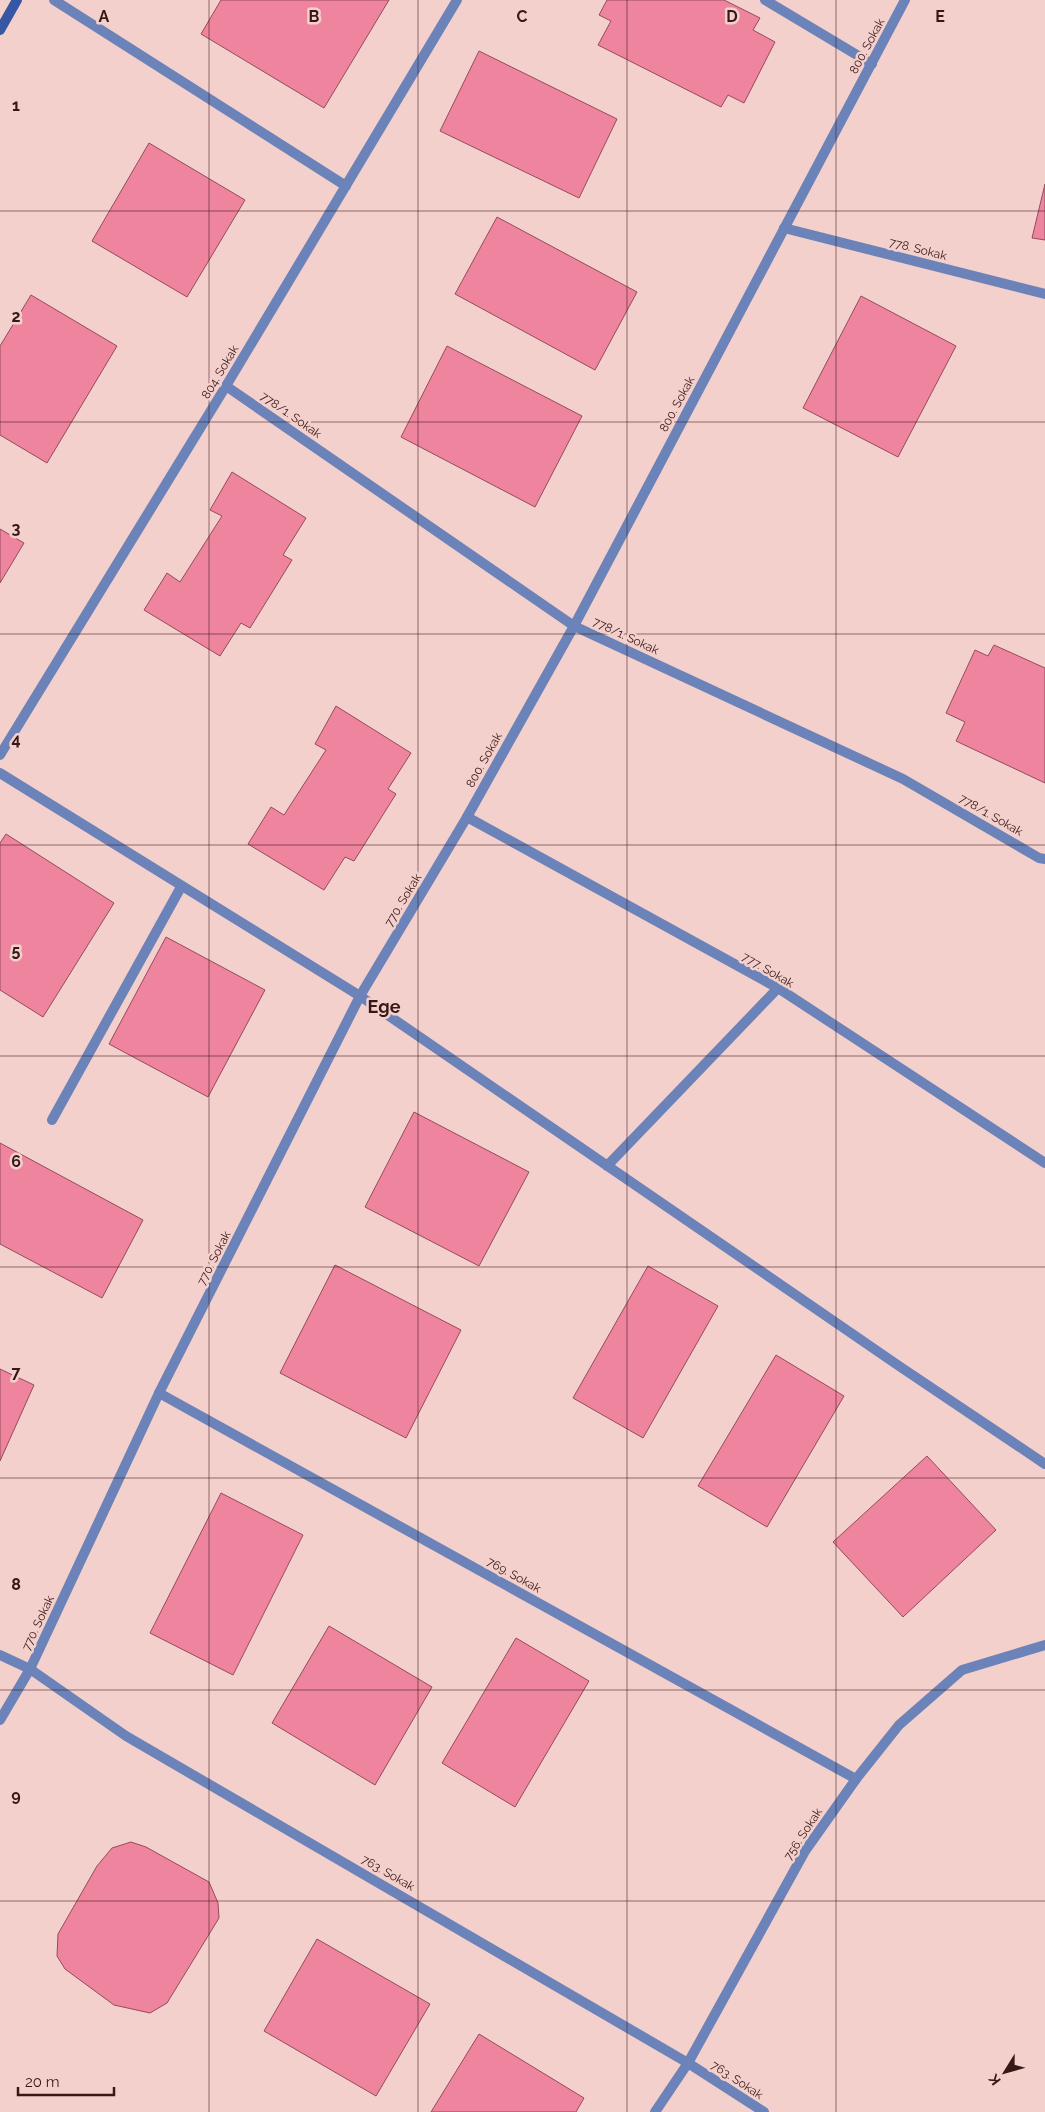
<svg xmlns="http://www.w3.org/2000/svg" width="1045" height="2112" font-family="Raleway,sans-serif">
  <rect width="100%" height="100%" fill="#f4d0cd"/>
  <!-- building -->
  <g fill="#ee849e" stroke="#954b5e">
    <polygon points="221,0 389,0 324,108 201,34"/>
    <polygon points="607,0 724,0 760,18 753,30 775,42 744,103 728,95 721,107 598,45 611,21 599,15"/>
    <polygon points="479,51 617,119 579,198 440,131"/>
    <polygon points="149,143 245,200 187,297 92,241"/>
    <polygon points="1045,184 1045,240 1032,238"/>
    <polygon points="497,217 637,292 595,370 455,294"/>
    <polygon points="31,295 117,346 47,463 0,435 0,346"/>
    <polygon points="861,296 956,346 898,457 803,408"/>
    <polygon points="447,346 582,416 535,507 401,437"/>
    <polygon points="232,472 306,518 283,555 292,560 250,628 241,623 220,656 144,610 167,573 180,582 222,516 210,510"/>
    <polygon points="0,529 24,543 0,583"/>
    <polygon points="994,645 1045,668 1045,783 956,741 965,722 946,713 975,650 988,656"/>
    <polygon points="336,706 411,753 388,789 396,794 354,861 345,857 324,890 248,844 271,807 284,815 326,750 315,744"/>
    <polygon points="6,834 114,903 43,1017 0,990 0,843"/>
    <polygon points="166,937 265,990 208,1097 109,1044"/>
    <polygon points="414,1112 529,1172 479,1266 365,1207"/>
    <polygon points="0,1143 143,1220 102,1298 0,1244"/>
    <polygon points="335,1265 461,1330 406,1438 280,1373"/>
    <polygon points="648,1266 718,1306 643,1438 573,1398"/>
    <polygon points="776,1355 844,1396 767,1527 698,1486"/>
    <polygon points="0,1369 34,1385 0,1461"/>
    <polygon points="927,1456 996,1530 903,1617 833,1542"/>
    <polygon points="221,1493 303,1535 233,1675 150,1633"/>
    <polygon points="329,1626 432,1687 375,1785 272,1723"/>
    <polygon points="516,1638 589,1681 515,1807 442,1763"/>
    <polygon points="131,1842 146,1847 209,1882 218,1903 219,1918 167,2003 150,2013 114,2005 65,1969 57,1956 58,1934 97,1866 112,1848"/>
    <polygon points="317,1939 430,2004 376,2096 264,2031"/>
    <polygon points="479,2034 584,2098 576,2112 431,2112"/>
  </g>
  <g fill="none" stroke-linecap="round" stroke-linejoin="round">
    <!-- lane -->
    <polyline stroke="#6b83b8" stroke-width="10" points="607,1166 778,988"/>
    <!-- street -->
    <g stroke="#6b83b8" stroke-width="10">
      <polyline points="54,0 346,186"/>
      <polyline points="765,0 872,64"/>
      <polyline points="784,228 1045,294"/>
      <polyline points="226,386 574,626 903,779 1039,858 1045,859"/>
      <polyline points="0,755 226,386 457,0"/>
      <polyline points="0,773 360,996 902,1368 1045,1464"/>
      <polyline points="467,817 778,988 1045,1163"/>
      <polyline points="52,1120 181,887"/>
      <polyline points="159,1393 856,1779"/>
      <polyline points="0,1655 30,1669 126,1736 688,2063 764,2112"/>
      <polyline points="0,1720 30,1669 159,1393 360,996 467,817 574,626 905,0"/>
      <polyline points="655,2112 688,2063 805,1851 856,1779 899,1725 962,1670 1045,1645"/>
    </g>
    <!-- secondary -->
    <polyline stroke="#3756a4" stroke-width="10" points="0,30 17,0"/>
  </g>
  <!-- grid -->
  <path fill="none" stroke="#381816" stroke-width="1" stroke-opacity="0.55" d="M209 0V2112M418 0V2112M627 0V2112M836 0V2112M0 211H1045M0 422H1045M0 634H1045M0 845H1045M0 1056H1045M0 1267H1045M0 1478H1045M0 1690H1045M0 1901H1045"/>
  <g text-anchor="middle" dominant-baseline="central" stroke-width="5" stroke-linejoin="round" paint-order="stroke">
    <!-- street labels -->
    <g font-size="12" fill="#381816" stroke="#f4d0cd">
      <text transform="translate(867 46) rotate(-62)">800. Sokak</text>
      <text transform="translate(918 249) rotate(14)">778. Sokak</text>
      <text transform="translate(220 372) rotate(-59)">804. Sokak</text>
      <text transform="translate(677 404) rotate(-62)">800. Sokak</text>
      <text transform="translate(291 415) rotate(35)">778/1. Sokak</text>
      <text transform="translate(626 636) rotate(25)">778/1. Sokak</text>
      <text transform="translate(484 760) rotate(-61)">800. Sokak</text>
      <text transform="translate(991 815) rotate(30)">778/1. Sokak</text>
      <text transform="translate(403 900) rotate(-59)">770. Sokak</text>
      <text transform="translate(768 970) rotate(30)">777. Sokak</text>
      <text transform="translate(214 1258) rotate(-63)">770. Sokak</text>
      <text transform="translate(514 1575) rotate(29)">769. Sokak</text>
      <text transform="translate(38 1623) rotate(-65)">770. Sokak</text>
      <text transform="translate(803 1834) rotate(-57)">756. Sokak</text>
      <text transform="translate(388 1873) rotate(30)">763. Sokak</text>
      <text transform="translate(737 2080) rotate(33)">763. Sokak</text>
    </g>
    <!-- district labels -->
    <g font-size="18" font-weight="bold" fill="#381816" stroke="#f4d0cd">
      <text x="384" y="1006">Ege</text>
    </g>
  </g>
  <g font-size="16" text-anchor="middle" font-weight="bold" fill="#381816" stroke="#f4d0cd" stroke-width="5" stroke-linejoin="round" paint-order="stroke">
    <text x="104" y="22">A</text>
    <text x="314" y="22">B</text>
    <text x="522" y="22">C</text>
    <text x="732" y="22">D</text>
    <text x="940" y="22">E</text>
    <text x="16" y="111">1</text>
    <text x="16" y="322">2</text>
    <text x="16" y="534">3</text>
    <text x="16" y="745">4</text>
    <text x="16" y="956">5</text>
    <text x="16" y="1167">6</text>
    <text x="16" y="1378">7</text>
    <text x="16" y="1590">8</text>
    <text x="16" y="1801">9</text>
  </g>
  <!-- north arrow -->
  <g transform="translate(1005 2072) rotate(233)" stroke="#f4d0cd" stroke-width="4" paint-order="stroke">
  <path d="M0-4L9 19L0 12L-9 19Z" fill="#381816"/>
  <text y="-8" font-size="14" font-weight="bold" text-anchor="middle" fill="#381816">K</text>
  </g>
  <!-- scale -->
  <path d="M18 2087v8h96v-8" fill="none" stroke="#381816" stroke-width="2.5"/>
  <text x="25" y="2087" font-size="15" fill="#381816" stroke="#f4d0cd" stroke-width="4" paint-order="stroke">20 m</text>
</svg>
